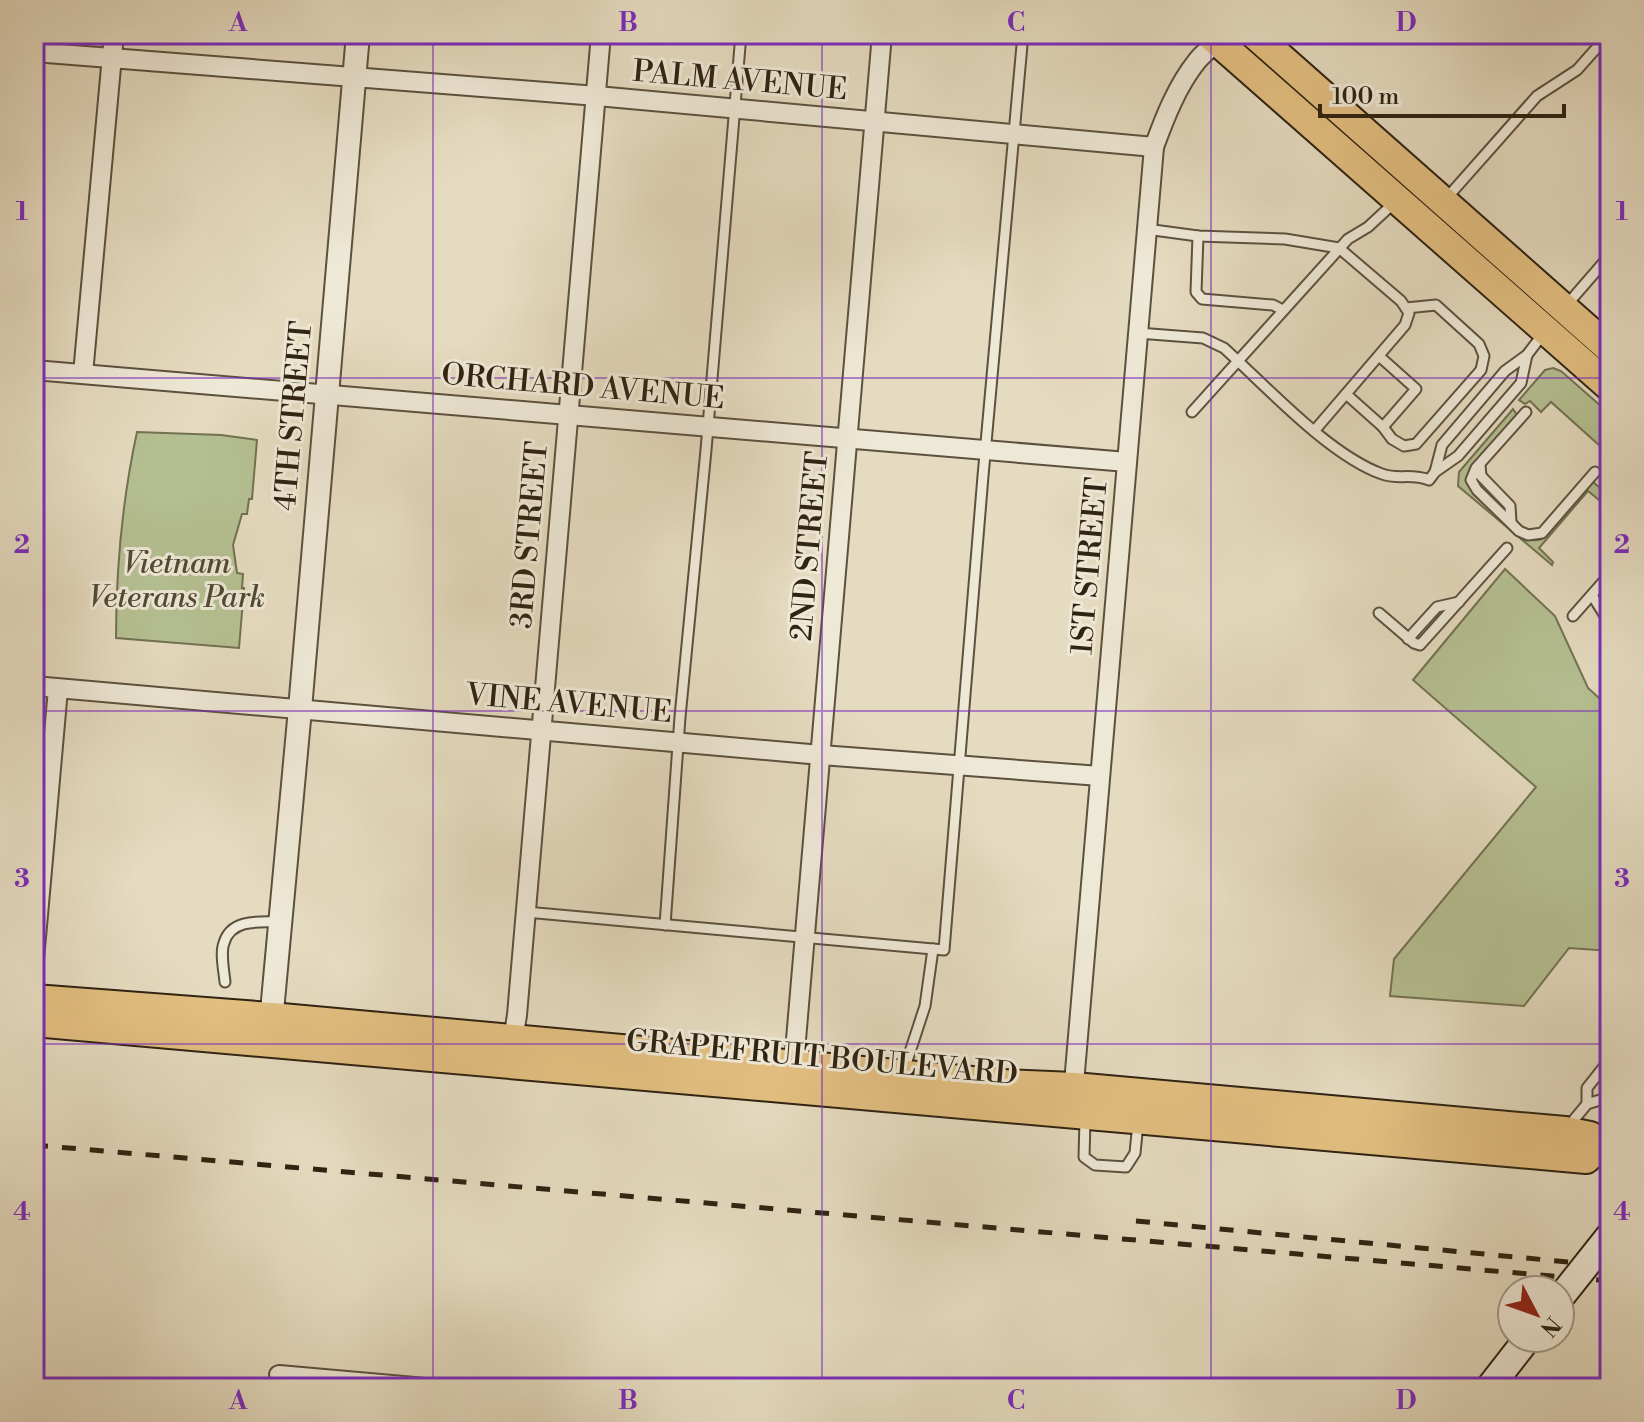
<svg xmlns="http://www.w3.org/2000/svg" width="1644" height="1422" font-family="'Libre Bodoni',serif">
  <rect width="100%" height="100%" fill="#e5dbc0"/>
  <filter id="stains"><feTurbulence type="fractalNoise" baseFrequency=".0025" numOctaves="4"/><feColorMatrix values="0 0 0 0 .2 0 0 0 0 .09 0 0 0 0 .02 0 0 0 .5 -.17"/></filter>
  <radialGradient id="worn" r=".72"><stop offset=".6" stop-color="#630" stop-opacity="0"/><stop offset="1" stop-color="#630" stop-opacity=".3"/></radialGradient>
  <!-- green -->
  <g fill="#b5c092" stroke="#727252" stroke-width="2">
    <polygon points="1553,368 1561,371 1610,414 1610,455 1551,402 1541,412 1530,401 1525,404 1519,400 1545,370"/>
    <path d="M1513 409 1517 415 1475 463 1467 479C1470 492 1510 531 1523 538 1530 541 1535 541 1542 539L1592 481 1610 497 1604 504 1588 491 1539 548 1553 562 1552 565 1458 486 1459 472Z"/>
    <path d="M137 432 221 435 257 440 252 499H249L247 514H242L233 545 237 573 243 574 242 588H244L239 648 116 638C116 567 122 501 137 432Z"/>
    <polygon points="1505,569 1555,616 1588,688 1610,708 1610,951 1569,948 1524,1006 1390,996 1394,959 1536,787 1413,680"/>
  </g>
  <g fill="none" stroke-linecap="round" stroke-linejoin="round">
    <defs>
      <g id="service">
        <polyline points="1445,200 1537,96 1577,70 1609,34"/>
        <polyline points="1146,229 1198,236 1285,239 1339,248 1401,301 1409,313 1405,325 1315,430"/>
        <polyline points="1198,236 1196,292 1202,299 1273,305 1283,310"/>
        <polyline points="1565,307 1610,255"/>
        <path d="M1138 333 1203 338 1224 348C1267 387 1329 455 1382 474 1397 480 1412 473 1429 480L1435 472 1442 445 1505 371 1527 355 1543 334"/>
        <polyline points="1346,394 1383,427 1416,389 1379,356"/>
        <polyline points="1192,412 1348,239 1368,227 1395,202"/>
        <polyline points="1526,412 1476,468 1471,480 1477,490 1519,531 1528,535 1542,533 1595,472"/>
        <polyline points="1383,427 1392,439 1404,446 1416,444 1481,370 1484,356 1479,344 1436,305 1406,308"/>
        <polyline points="1480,465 1481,476 1510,506 1511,522"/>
        <polyline points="1435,472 1458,456 1521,383 1527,355"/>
        <polyline points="1592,595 1610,624"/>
        <polyline points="1379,613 1414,643 1420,645 1507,548"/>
        <polyline points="1573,616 1610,574"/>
        <polyline points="1408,639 1437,607 1459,602"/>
        <polyline points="526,912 944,950 983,476 1023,34"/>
        <polyline points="665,925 680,717 706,450 741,34"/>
        <path d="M225 982C224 971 220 953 224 943 231 918 261 922 280 922"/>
        <polyline points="907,1070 907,1061 925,1006 933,949"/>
        <polyline points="1587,1104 1587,1088 1610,1059"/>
        <polyline points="1085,1120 1084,1157 1095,1165 1126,1167 1135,1153 1138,1123"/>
        <polyline points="1567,1128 1587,1104 1603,1099 1610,1091"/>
      </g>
      <g id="minor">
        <polyline points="34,52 597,96 1154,147"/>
        <polyline points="34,370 1127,462"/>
        <polyline points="83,374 114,34"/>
        <polyline points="34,686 821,755 1100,776"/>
        <polyline points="34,960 58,689"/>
        <polyline points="513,1040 517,1015 601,34"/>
        <polyline points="794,1063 882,34"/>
        <path d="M1073 1095 1154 147C1165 117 1177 86 1197 61 1205 51 1216 44 1224 34"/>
        <polyline points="279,1375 426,1388"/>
      </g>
      <polyline id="tertiary" points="270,1033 300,709 358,34"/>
      <polyline id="secondary" points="1489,1388 1528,1338"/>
      <g id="primary">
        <polyline points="1209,34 1610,387"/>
        <polyline points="1254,34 1610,349"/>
        <polyline points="34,999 271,1017 1005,1084 1074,1087 1565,1131 1590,1136 1600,1146 1610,1148"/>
        <polyline points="34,1022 1586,1159 1600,1146"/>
      </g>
    </defs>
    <!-- service casing -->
    <use href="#service" stroke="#5c513e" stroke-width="13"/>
    <!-- minor casing -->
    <use href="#minor" stroke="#5c513e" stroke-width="22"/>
    <!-- tertiary casing -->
    <use href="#tertiary" stroke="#5c513e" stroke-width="26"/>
    <!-- secondary casing -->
    <use href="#secondary" stroke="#2f2312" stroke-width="30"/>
    <!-- primary casing -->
    <use href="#primary" stroke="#2f2312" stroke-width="32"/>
    <!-- service -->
    <use href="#service" stroke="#eee8d6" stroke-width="9"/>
    <!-- minor -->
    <use href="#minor" stroke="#eee8d6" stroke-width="18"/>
    <!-- tertiary -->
    <use href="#tertiary" stroke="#eee8d6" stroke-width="22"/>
    <!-- secondary -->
    <use href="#secondary" stroke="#eee8d6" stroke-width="26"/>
    <!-- primary -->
    <use href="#primary" stroke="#e2be80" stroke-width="28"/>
    <!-- rail -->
    <g stroke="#2f2312" stroke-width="5" stroke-dasharray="14 14" stroke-linecap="butt">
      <polyline points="34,1145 1610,1281"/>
      <polyline points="1136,1221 1610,1266"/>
    </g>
    <defs>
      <polyline id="secondary-bridge" points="1560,1298 1610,1235"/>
    </defs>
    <!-- secondary-bridge casing -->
    <use href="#secondary-bridge" stroke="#2f2312" stroke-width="30" stroke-linecap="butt"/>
    <!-- secondary-bridge -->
    <use href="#secondary-bridge" stroke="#eee8d6" stroke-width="26"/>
  </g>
  <!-- grid -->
  <path fill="none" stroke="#7b2cbf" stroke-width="2" stroke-opacity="0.55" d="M433 34V1388M822 34V1388M1211 34V1388M34 378H1610M34 711H1610M34 1044H1610"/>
  <g text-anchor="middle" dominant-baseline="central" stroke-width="6" stroke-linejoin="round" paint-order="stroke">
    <!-- street labels -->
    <g font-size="30" fill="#2f2312" stroke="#eee8d6">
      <text transform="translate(740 81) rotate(5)">PALM AVENUE</text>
      <text transform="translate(583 387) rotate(5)">ORCHARD AVENUE</text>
      <text transform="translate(294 416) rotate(-85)">4TH STREET</text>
      <text transform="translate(530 535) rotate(-85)">3RD STREET</text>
      <text transform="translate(810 546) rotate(-85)">2ND STREET</text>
      <text transform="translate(1090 566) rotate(-85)">1ST STREET</text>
      <text transform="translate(569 704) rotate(5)">VINE AVENUE</text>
      <text transform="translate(822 1058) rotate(5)">GRAPEFRUIT BOULEVARD</text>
    </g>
    <!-- park labels -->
    <g font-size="30" font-style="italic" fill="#504a32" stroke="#eee8d6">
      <text x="177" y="564">Vietnam<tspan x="177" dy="34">Veterans Park</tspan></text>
    </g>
  </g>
  <!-- margin -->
  <rect width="1644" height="1422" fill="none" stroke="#e5dbc0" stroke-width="88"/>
  <!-- north arrow -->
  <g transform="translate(1536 1314) rotate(131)"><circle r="38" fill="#eee8d6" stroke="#a29988" stroke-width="2"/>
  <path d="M0-6L14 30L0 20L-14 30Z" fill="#8f2418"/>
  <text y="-12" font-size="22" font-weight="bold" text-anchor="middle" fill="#2f2312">N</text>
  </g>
  <!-- scale -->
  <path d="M1320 104v12h244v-12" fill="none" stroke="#2f2312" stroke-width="4"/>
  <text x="1332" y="104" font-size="24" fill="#2f2312" stroke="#eee8d6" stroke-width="6" paint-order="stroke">100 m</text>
  <rect x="44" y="44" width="1556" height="1334" fill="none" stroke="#7b2cbf" stroke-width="3"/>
  <g font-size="26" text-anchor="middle" font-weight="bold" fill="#7b2cbf">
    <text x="238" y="31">A</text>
    <text x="628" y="31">B</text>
    <text x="1016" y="31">C</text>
    <text x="1406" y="31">D</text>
    <text x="22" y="220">1</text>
    <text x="1622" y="220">1</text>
    <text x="22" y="553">2</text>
    <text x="1622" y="553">2</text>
    <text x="22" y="887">3</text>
    <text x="1622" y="887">3</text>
    <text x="22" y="1220">4</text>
    <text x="1622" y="1220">4</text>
    <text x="238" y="1409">A</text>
    <text x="628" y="1409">B</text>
    <text x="1016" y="1409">C</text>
    <text x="1406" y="1409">D</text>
  </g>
  <rect width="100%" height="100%" filter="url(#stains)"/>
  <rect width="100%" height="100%" fill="url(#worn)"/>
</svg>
